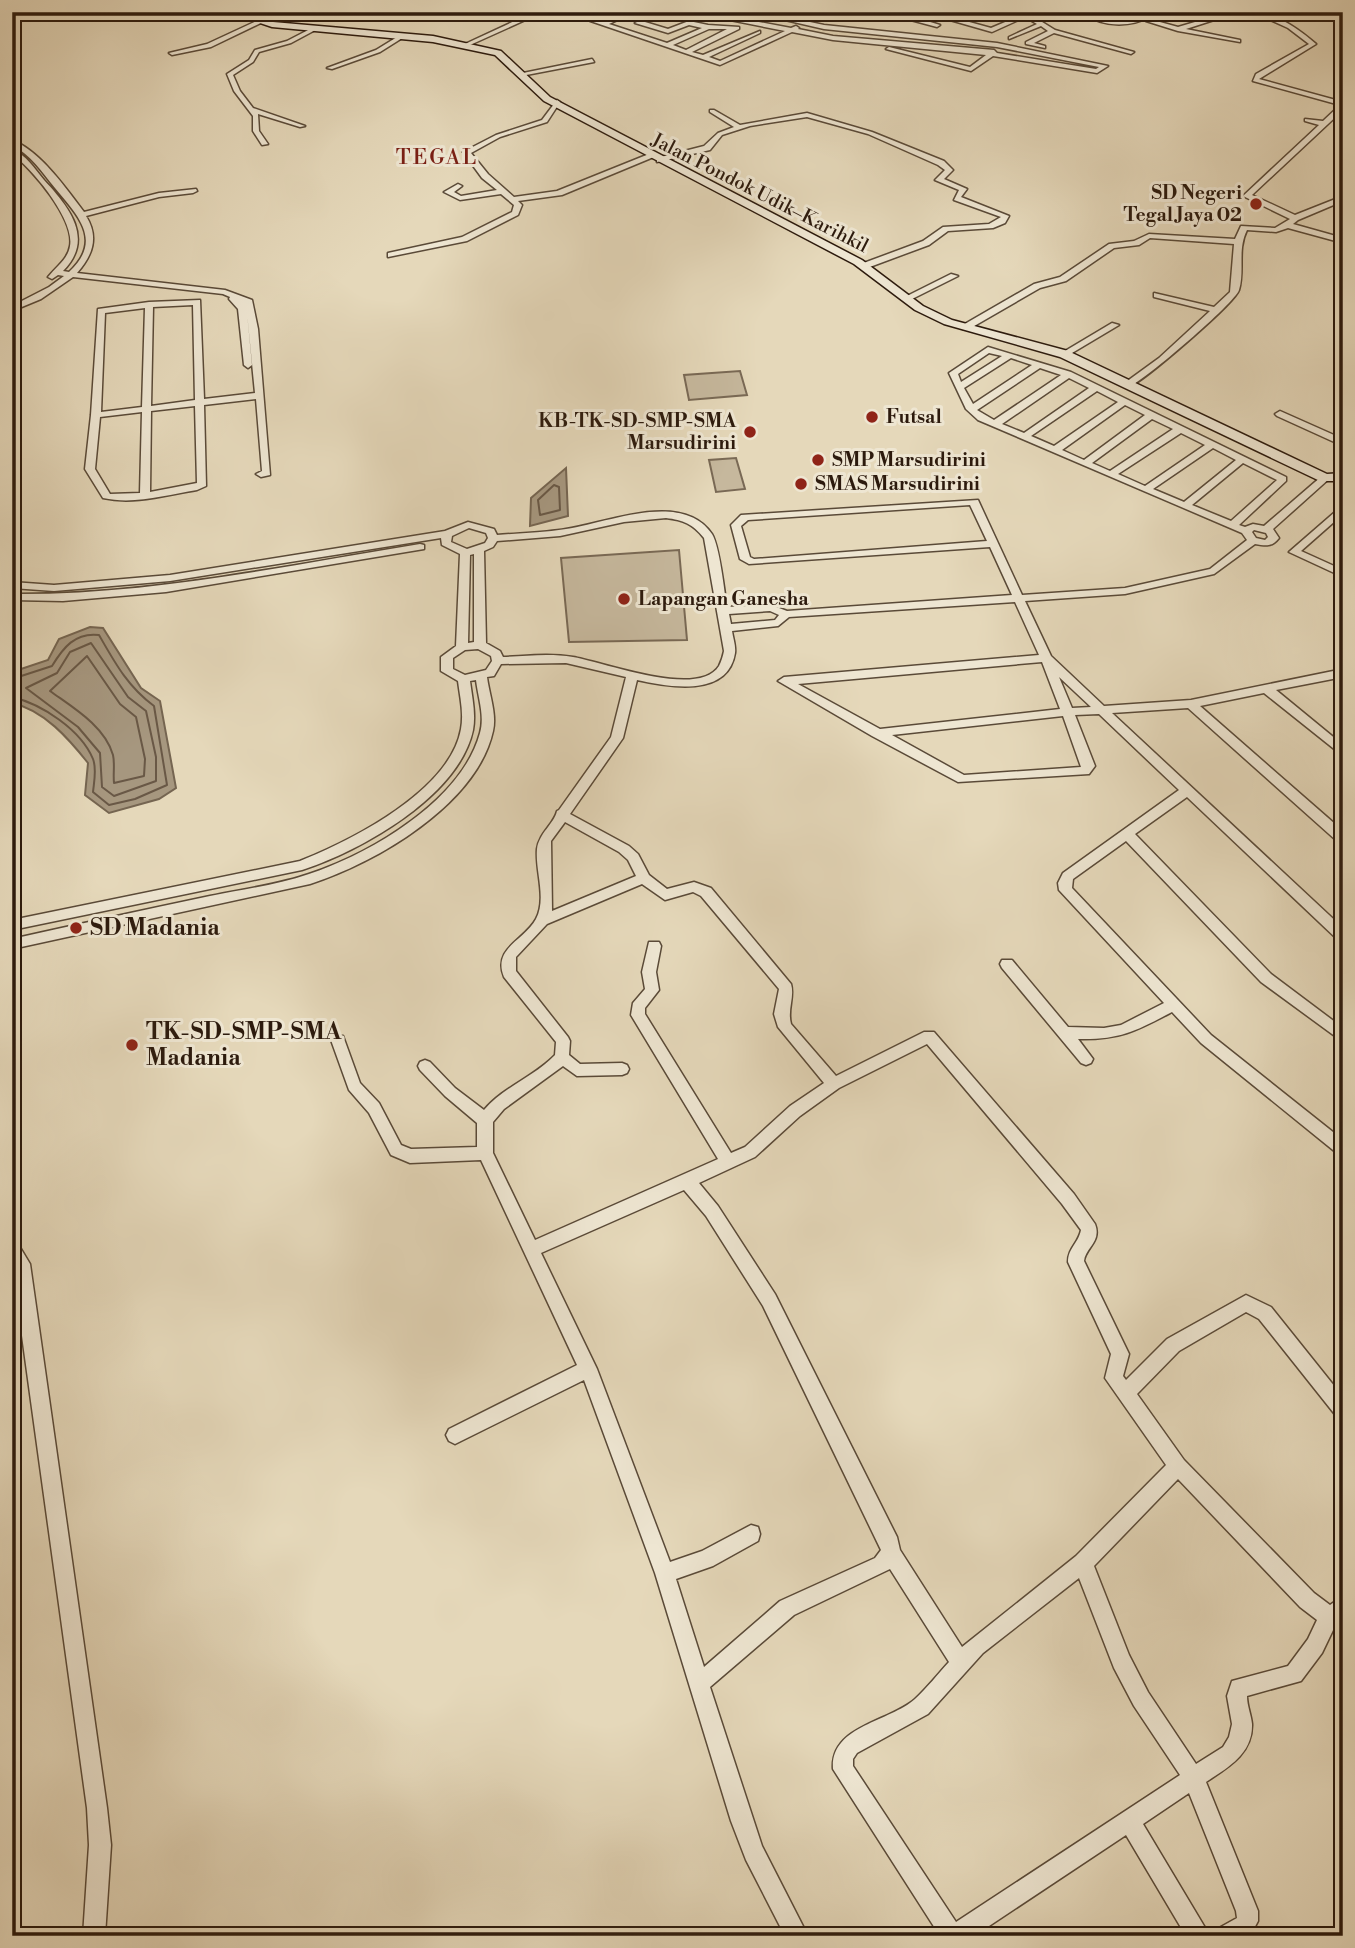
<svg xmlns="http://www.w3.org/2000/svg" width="1355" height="1948" font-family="'Libre Bodoni',serif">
  <rect width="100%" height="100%" fill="#e5d8ba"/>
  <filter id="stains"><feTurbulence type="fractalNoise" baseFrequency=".00286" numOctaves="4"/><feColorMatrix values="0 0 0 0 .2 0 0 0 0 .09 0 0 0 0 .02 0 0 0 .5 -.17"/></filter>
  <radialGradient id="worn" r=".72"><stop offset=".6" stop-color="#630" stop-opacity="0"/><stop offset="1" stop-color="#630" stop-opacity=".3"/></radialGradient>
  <!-- green -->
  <g fill="#c6b89d" stroke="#796955" stroke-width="2">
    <polygon points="740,371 747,395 689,400 684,375"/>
    <polygon points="736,458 745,489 716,492 709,460"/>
    <polygon points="679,550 687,640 569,642 561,558"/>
  </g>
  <!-- water -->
  <g fill="#a6977f" stroke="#756551" stroke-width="2">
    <polygon points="566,468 568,516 530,526 531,498"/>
    <path d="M90 627 103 628 141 688 160 701 176 788 159 799 109 813 85 795 88 763C69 739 44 710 12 703V672L48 660 59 639Z"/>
  </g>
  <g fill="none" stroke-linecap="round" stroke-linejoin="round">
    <!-- shore -->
    <g stroke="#695846" stroke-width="2">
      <polygon points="554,485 559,487 560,510 540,515 538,500"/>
      <polygon points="91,643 128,697 146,711 156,757 156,781 114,796 102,787 100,753 78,727 26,688 57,673 70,652"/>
      <path d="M87 656 120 704 136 717 145 759 144 776 114 783C113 774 115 764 113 755 105 726 72 707 50 691Z"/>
      <path d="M12 679 52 666C63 648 75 632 99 635 115 663 128 687 154 706L167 785 135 799 109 805 93 792C94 782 97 769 93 759 81 730 42 704 12 697"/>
    </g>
    <defs>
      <g id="street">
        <polygon points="534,12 543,12 470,45 465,44"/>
        <path d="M564 12H574L604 22 626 12H635L609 24 667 43 702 28 689 25 668 33 635 23 657 12H665L645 22 668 29 689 21 708 25 739 27V29L692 52 703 55 760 31V33L709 57 720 61 785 31 720 18 722 15 791 28 796 26 799 28 798 29 833 36 994 50 997 53 1096 69 1099 67 997 47 824 29 750 12H763L824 25 997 43 1108 66 1097 73 993 56 971 71 886 49 889 47 970 67 986 55 833 40 792 32 720 65ZM709 29H727L686 50 673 45Z"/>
        <polygon points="883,12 891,12 892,13 889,15"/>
        <polygon points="914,12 921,12 914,17 940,25 937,27 907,19 907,17"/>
        <path d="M922 12H933L991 28 1010 20 986 12C998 12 1011 19 1021 15L1018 12H1026L1055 30 1134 52 1131 54 1054 33 1034 43 1045 46V48L1026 44V42L1048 31 1041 26 1009 39V37L1037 24 1025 17 992 32Z"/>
        <path d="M1080 12H1088L1100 18 1116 12H1125L1106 20 1123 21 1146 15 1141 12H1150L1154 15C1128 29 1103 27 1080 12Z"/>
        <polygon points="1229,12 1239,12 1186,29 1240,40 1240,42 1178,31 1146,21 1149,19 1178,27"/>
        <path d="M1253 12C1276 12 1300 30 1316 44L1259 79 1343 102V110L1252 195 1295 215 1343 196V201L1298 220 1293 224 1343 238V243L1288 228 1276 232 1247 230C1237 250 1245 270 1239 290 1235 303 1145 380 1129 387L1126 386V382L1159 358 1210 311 1154 297V293L1214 307 1230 292 1234 244 1150 238 1139 245 1114 248 1066 281 1040 288 969 329H963V325L1034 284 1060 277 1109 244 1134 241 1149 234 1235 239 1241 226 1275 228 1290 219 1243 196 1319 125 1305 121V119L1323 121 1340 105 1253 81 1256 74 1309 44 1288 28Z"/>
        <polygon points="261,19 263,22 211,47 172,55 169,53 207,44"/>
        <polygon points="314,27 319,28 291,43 259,52 253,62 233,75 240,91 253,108 305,126 300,127 258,114 259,131 268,144 262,145 253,131 253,116 234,91 227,74 249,60 255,50 287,41"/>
        <polygon points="402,34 407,35 380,52 332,69 327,68 376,50"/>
        <polygon points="592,59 594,62 521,76 518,74"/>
        <polygon points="557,100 560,102 547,122 500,137 471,153 488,174 514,197 557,191 649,154 656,156 562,195 518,201 522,205 518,215 467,241 388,257 388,253 462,237 512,212 514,205 501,194 460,200 444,192 458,184 462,186 454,192 461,196 497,190 482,178 463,152 496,135 542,120"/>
        <polygon points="710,110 714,110 740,125 807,113 872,132 944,161 953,170 944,179 967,189 961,197 1009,216 1005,223 993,228 948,231 929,245 867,268 861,268 861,264 923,241 943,227 989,224 1001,217 954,200 959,190 935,180 945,170 938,165 868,134 807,117 750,126 722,135 710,150 657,162 657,158 704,146 718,133 734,127 710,112"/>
        <path d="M12 140C40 151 66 188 84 212L159 193 196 189 197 191 193 193 159 197 86 216C99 237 93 255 77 273L225 290 252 300 258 329 270 475 261 477 256 474 262 471 256 399 204 405 206 486 197 490C166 495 134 505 103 498L85 469 91 415 98 309 149 302 200 300 204 399 255 393 247 313 252 365 248 368 244 365 238 309 229 299 230 297 223 294 73 277 41 299 12 311V306L49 287 64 276 58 275 52 279 48 277C56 267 68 259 70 246 75 220 32 168 12 154V149C26 155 34 168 44 180 69 207 95 239 63 271L69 272C104 240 77 215 55 188 42 172 31 155 12 145ZM193 305 195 400 151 406 153 307ZM145 308 142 407 101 412 105 313ZM195 406 197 483 150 492 151 411ZM142 412 140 493 110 494 95 469 100 417Z"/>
        <polygon points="951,274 958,276 908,301 901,299"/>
        <polygon points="1112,323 1119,325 1067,356 1060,354"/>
        <path d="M988 347 1071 372 1286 477V481L1239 525 1245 527 1253 524 1264 526 1322 476 1330 478 1273 529 1279 538C1272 547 1266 546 1255 544L1214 574 1125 594 1025 601 1051 656 1104 706 1191 700 1343 669V677L1276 690 1343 745V756L1264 693 1200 706 1343 831V844L1338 842 1188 708 1112 713 1343 928V941L1338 940 1187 797 1135 834 1271 974 1343 1028V1042L1261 982 1126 841 1073 879 1072 888 1211 1035 1343 1140V1156L1338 1154 1201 1043 1172 1012C1136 1031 1120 1040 1078 1039L1093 1059 1091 1063 1086 1065 1081 1063 1002 968 1000 964 1002 960H1012L1068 1027 1104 1028 1121 1025 1164 1003 1059 890 1058 883 1063 873 1179 790 1099 714 1075 715 1095 766 1089 774 958 782 872 736 778 681 784 677 1039 655 1015 602 789 617 778 626 732 631C733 638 736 646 735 653 728 698 668 687 637 680L623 738 570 814 629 846 638 854 649 875 667 889 694 882 711 888 791 984C795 997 787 1009 791 1024L836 1076 924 1032H934L1074 1194 1095 1224C1102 1242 1085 1248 1084 1261L1129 1354 1123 1376 1126 1380 1167 1339 1246 1295 1271 1307 1343 1397V1420L1337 1417 1259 1319 1246 1312 1179 1351 1137 1394 1184 1460 1314 1593 1330 1605 1343 1596V1619L1334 1628 1322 1653 1301 1681 1247 1696C1247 1706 1251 1714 1252 1724 1253 1754 1227 1768 1206 1782L1258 1911V1921L1250 1936H1216L1219 1928 1237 1918 1236 1911 1189 1793 1143 1824 1210 1936H1186L1126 1835 974 1936H940L833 1769C830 1726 889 1722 915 1699 927 1688 938 1674 949 1662L890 1569 794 1615 710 1687 762 1846 808 1936H785L746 1860 731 1821 655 1573 584 1380 461 1441 455 1444 449 1441 446 1435 449 1429 577 1365 481 1160 410 1163 391 1155 369 1113 349 1090 331 1040 333 1036H343L360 1083 379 1103 401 1145 411 1149 477 1147V1123L445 1096 420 1070 418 1066 420 1062 425 1060 430 1062 455 1088 484 1110C503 1087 534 1077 555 1055L556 1042 504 977C492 948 525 940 536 919 547 898 535 871 537 849 539 833 554 824 557 811L559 810 611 737 626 677 566 663 501 664 494 676 487 677C489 694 497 714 493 731 477 804 376 863 310 884L12 949V939C78 924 144 910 210 896 243 889 278 885 309 874 372 853 462 800 480 733 485 716 478 697 476 680L470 681C472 697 476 714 473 730 459 796 361 851 302 870L12 930V920L300 861C352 840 450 791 461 729 464 713 460 697 458 681L441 671V657L456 646 460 554 442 545 441 538 170 581 54 591 12 588V582L54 585 170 575 445 531 468 522 494 529 497 535C520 533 543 533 566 529 608 523 682 490 712 534 720 547 724 591 727 607L771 605 787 611 1012 595 990 547 749 564 740 559 731 525 741 515 978 500 1022 595 1125 588 1210 569 1247 540 1242 533 978 420 966 409 949 373ZM989 353 1002 356 961 382 958 374ZM1011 358 1032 365 973 404 964 388ZM1040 368 1061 375 994 420 977 410ZM1069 378 1089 388 1024 433 1002 424ZM1097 391 1118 402 1054 446 1031 436ZM1125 405 1145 415 1084 460 1062 450ZM1152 419 1173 429 1110 471 1092 463ZM1181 433 1205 445 1145 486 1118 474ZM1213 448 1236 460 1184 502 1153 489ZM1243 463 1277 480 1231 521 1192 505ZM970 505 987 541 754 559 750 557 741 526 748 520ZM666 518C683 520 693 524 704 538L724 651C723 656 721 662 719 666 698 699 604 662 573 657 550 653 526 656 503 657L500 651 486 643 484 551 493 547 497 541 560 536 624 522ZM469 528 486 533 488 538 485 543 467 549 451 542 452 536ZM1254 530 1266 533 1268 537 1265 540 1256 538 1252 532ZM474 554V642L468 643 470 555ZM770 611 779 615 775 620 731 624 729 614ZM478 649 491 656 492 661 486 670 465 675 453 669V658L465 650ZM1042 662 1060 709 880 729 798 684ZM1059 677 1091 707 1072 708ZM1063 716 1081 767 964 775 892 735ZM565 822 619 852 628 860 636 876 552 911 551 841ZM642 884 665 900 693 892 701 896 779 989 774 1014 778 1027 824 1083 790 1106 745 1147 731 1153 645 1014V1008L659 990 656 972 661 946 659 942H649L642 972 645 989 633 1003 631 1015 718 1159 535 1240 493 1153V1122L504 1109 563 1066 577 1076 622 1075 627 1073 629 1069 627 1065 622 1063 580 1064 569 1055 570 1041 568 1037 516 971V957L547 924ZM927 1044 1062 1204 1081 1230C1078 1244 1068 1248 1068 1262L1111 1354 1105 1378 1166 1465 1076 1556 962 1647 900 1550 897 1537 775 1294 718 1206 699 1183 755 1157 800 1116 839 1088ZM684 1190 706 1216 763 1306 881 1550 875 1558 780 1601 704 1667 676 1579 713 1566 758 1541 760 1534 758 1527 751 1525 702 1551 670 1562 597 1369 541 1253ZM1178 1479 1300 1607 1317 1620 1308 1639 1288 1666 1232 1681 1227 1696 1232 1724 1229 1737 1223 1747 1196 1764 1148 1692 1129 1655 1094 1566ZM1079 1578 1114 1668 1134 1706 1180 1775 956 1922 853 1766V1759L857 1753 928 1714 983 1653Z"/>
        <polygon points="1280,411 1343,439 1343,446 1277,416 1275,414"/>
        <polygon points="1343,505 1343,514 1301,551 1343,570 1343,577 1289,552"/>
        <path d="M420 544 424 545V549L166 592 63 601 12 600V594C151 595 284 566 420 544Z"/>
        <polygon points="12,1242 18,1244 30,1264 107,1808 111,1845 105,1936 83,1936 89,1845 87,1808 12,1263"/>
      </g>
      <polygon id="secondary" points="227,12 241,12 273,22 433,36 501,51 550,97 862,260 923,306 952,320 1068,351 1327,474 1343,473 1343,481 1320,481 1060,357 944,324 915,310 854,264 544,101 495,55 433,42 272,27"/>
    </defs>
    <!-- street casing -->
    <use href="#street" stroke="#5a4a38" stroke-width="3"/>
    <!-- secondary casing -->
    <use href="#secondary" stroke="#2c1a0d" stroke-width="3"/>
    <!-- street -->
    <use href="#street" fill="#eee6d2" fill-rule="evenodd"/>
    <!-- secondary -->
    <use href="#secondary" fill="#eee6d2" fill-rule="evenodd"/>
  </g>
  <!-- markers -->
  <g fill="#8f2418" stroke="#eee6d2" stroke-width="2.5">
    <circle cx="1256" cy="204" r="7"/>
    <circle cx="872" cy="417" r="7"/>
    <circle cx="750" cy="432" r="7"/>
    <circle cx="818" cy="460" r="7"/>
    <circle cx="801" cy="484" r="7"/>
    <circle cx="624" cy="599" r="7"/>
    <circle cx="76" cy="928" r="7"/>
    <circle cx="132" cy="1045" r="7"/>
  </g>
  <g text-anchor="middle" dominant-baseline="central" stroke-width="6" stroke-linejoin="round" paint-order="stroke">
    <!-- far-street labels -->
    <g font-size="19" fill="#2c1a0d" stroke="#eee6d2">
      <text transform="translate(760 193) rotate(27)">Jalan Pondok Udik–Karihkil</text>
    </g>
    <!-- far-poi labels -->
    <g font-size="19" font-weight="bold" fill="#2c1a0d" stroke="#eee6d2" text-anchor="start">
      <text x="1242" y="193" text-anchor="end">SD Negeri<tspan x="1242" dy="22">Tegal Jaya 02</tspan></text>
      <text x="886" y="417">Futsal</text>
      <text x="736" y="421" text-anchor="end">KB-TK-SD-SMP-SMA<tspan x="736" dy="22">Marsudirini</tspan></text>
      <text x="832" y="460">SMP Marsudirini</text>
      <text x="815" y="484">SMAS Marsudirini</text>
      <text x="638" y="599">Lapangan Ganesha</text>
    </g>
    <!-- far-quarter labels -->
    <g font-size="21" letter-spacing="2" fill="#7a1f14" stroke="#eee6d2">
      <text x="437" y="158">TEGAL</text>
    </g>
    <!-- poi labels -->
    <g font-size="23" font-weight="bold" fill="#2c1a0d" stroke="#eee6d2" text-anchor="start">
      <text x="90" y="928">SD Madania</text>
      <text x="146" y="1032">TK-SD-SMP-SMA<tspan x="146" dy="26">Madania</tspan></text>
    </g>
  </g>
  <!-- margin -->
  <rect width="1355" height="1948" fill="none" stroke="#e5d8ba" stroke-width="42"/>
  <rect x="14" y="14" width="1327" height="1920" fill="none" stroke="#2c1a0d" stroke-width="3.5"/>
  <rect x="21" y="21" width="1313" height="1906" fill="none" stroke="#2c1a0d" stroke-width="2"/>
  <rect width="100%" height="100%" filter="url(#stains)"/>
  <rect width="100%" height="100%" fill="url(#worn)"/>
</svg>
